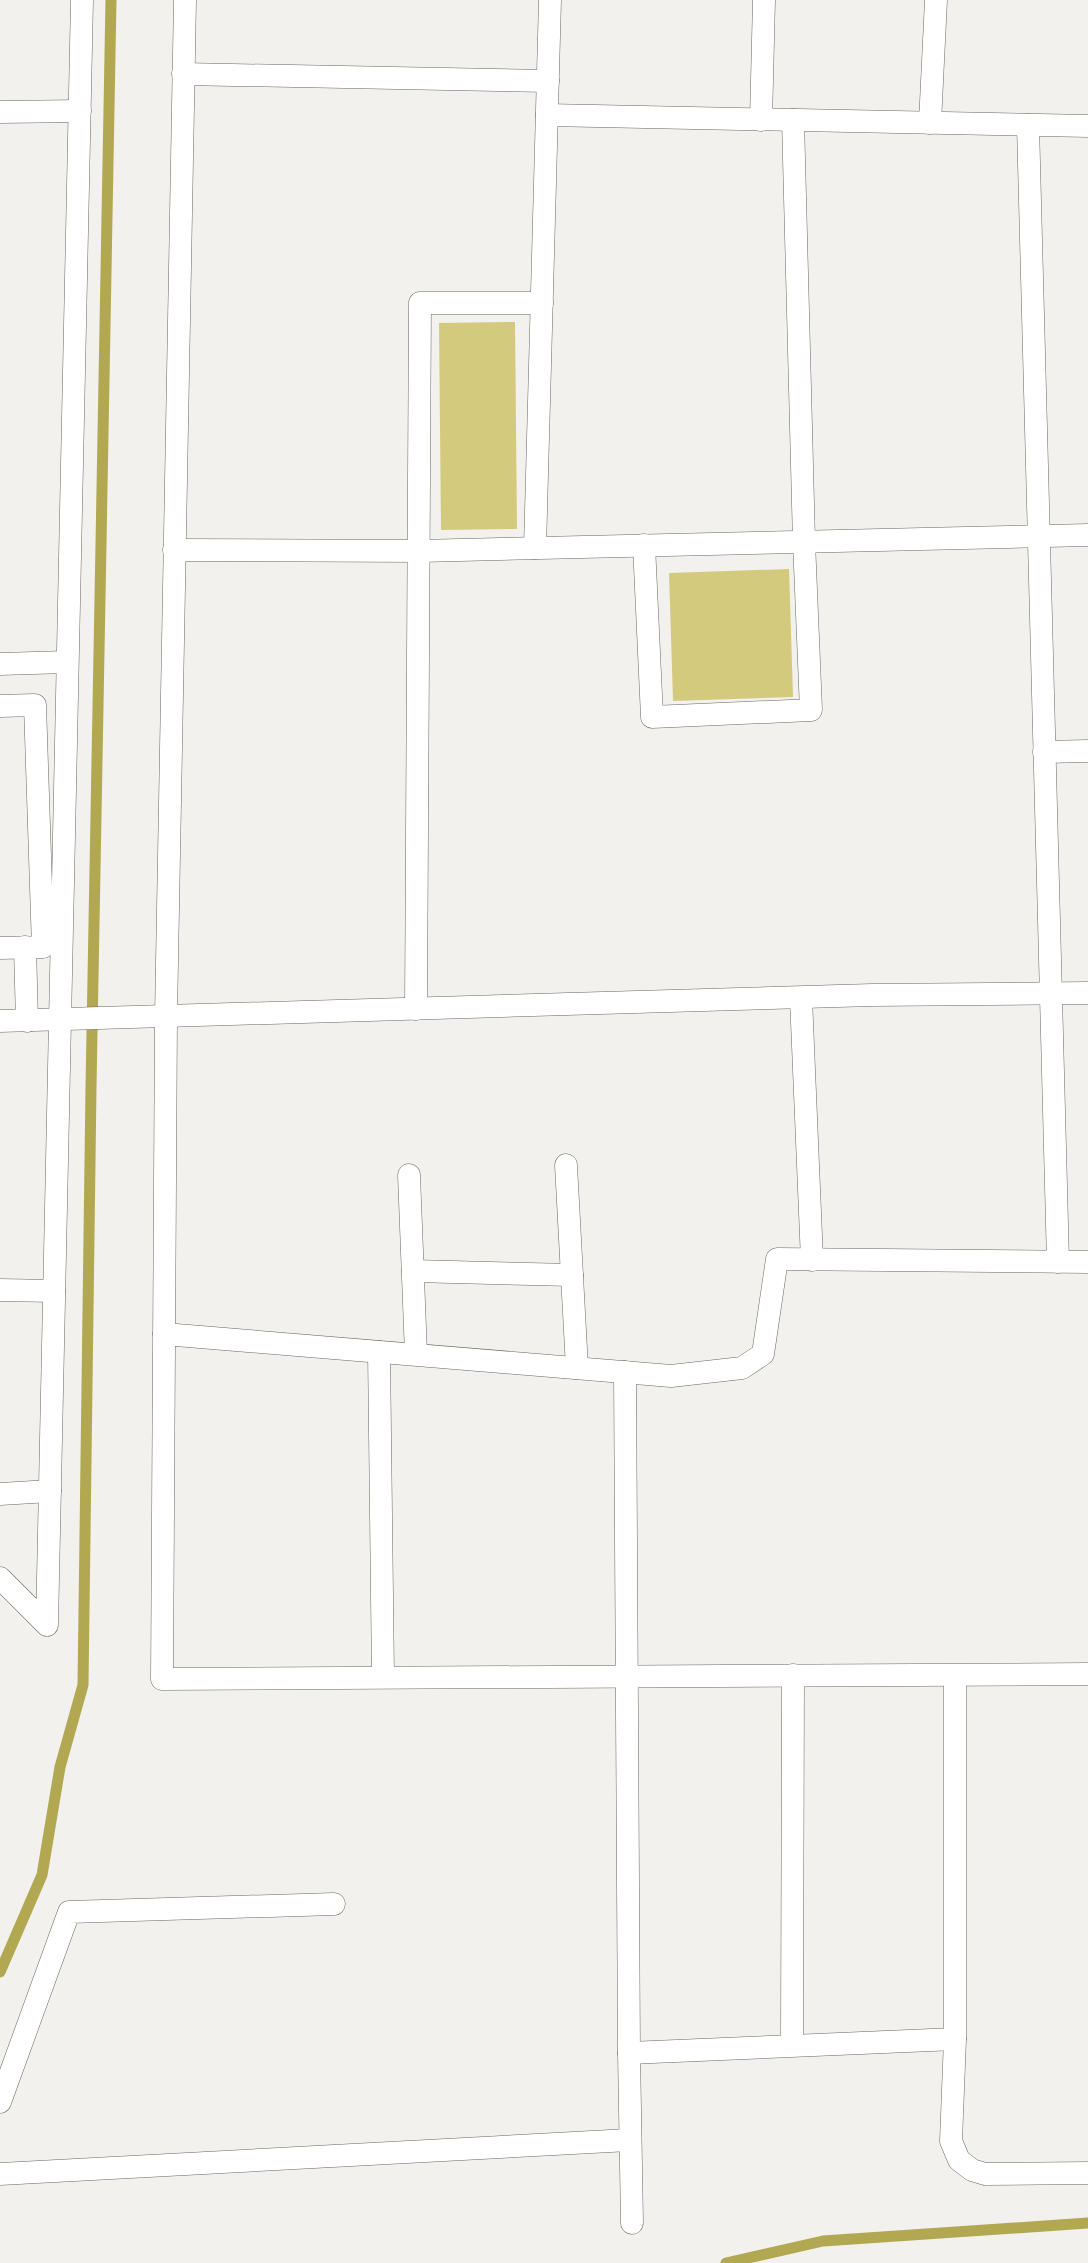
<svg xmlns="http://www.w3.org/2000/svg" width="1088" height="2263" font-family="'IBM Plex Sans',sans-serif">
  <rect width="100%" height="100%" fill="#f2f1ed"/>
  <!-- green -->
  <g fill="#d3ca7d">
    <polygon points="515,322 517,529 441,530 439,323"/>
    <polygon points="789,569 793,697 673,701 669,573"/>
  </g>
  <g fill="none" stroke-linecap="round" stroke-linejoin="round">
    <!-- stream -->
    <g stroke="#b2a851" stroke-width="11">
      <polyline points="0,1972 42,1875 60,1767 83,1685 91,1087 111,0"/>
      <polyline points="726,2263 823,2241 1088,2223"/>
    </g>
    <defs>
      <g id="minor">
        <polyline points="185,0 166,1016 162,1679 1088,1674"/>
        <polyline points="183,74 548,81"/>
        <polyline points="0,112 80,111"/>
        <polyline points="547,115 1088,126"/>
        <polyline points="761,120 764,0"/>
        <polyline points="930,123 936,0"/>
        <polyline points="1028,125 1058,1262"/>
        <polyline points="644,545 652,717 811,710 804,542 793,120"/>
        <polyline points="535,548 550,0"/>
        <polyline points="174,550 419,551 1088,535"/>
        <polyline points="0,664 67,662"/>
        <polyline points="0,706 35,705 43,947 0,948"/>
        <polyline points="1044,752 1088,751"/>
        <polyline points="25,947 27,1021"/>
        <polyline points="801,998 812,1260"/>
        <polyline points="416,1009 420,303 542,303"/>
        <polyline points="0,1021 872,995 1088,993"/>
        <polyline points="566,1165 577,1368"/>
        <polyline points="409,1175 416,1354"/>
        <polyline points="413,1271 572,1275"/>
        <polyline points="0,1290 54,1291"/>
        <polyline points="164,1334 671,1376 742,1368 763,1354 777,1259 1088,1262"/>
        <polyline points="379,1352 383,1677"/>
        <polyline points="625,1372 629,2053 632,2223"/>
        <polyline points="0,1494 50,1491"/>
        <polyline points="0,1578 47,1625 82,0"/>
        <polyline points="955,1676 955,2039 951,2141 959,2160 972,2170 985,2174 1088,2173"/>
        <polyline points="792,2045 793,1675"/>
        <polyline points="629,2053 955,2039"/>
        <polyline points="0,2102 69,1912 334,1904"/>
        <polyline points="0,2174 629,2140"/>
      </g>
    </defs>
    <!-- minor casing -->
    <use href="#minor" stroke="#676763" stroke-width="23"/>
    <!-- minor -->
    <use href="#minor" stroke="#fff" stroke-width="22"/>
  </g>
</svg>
